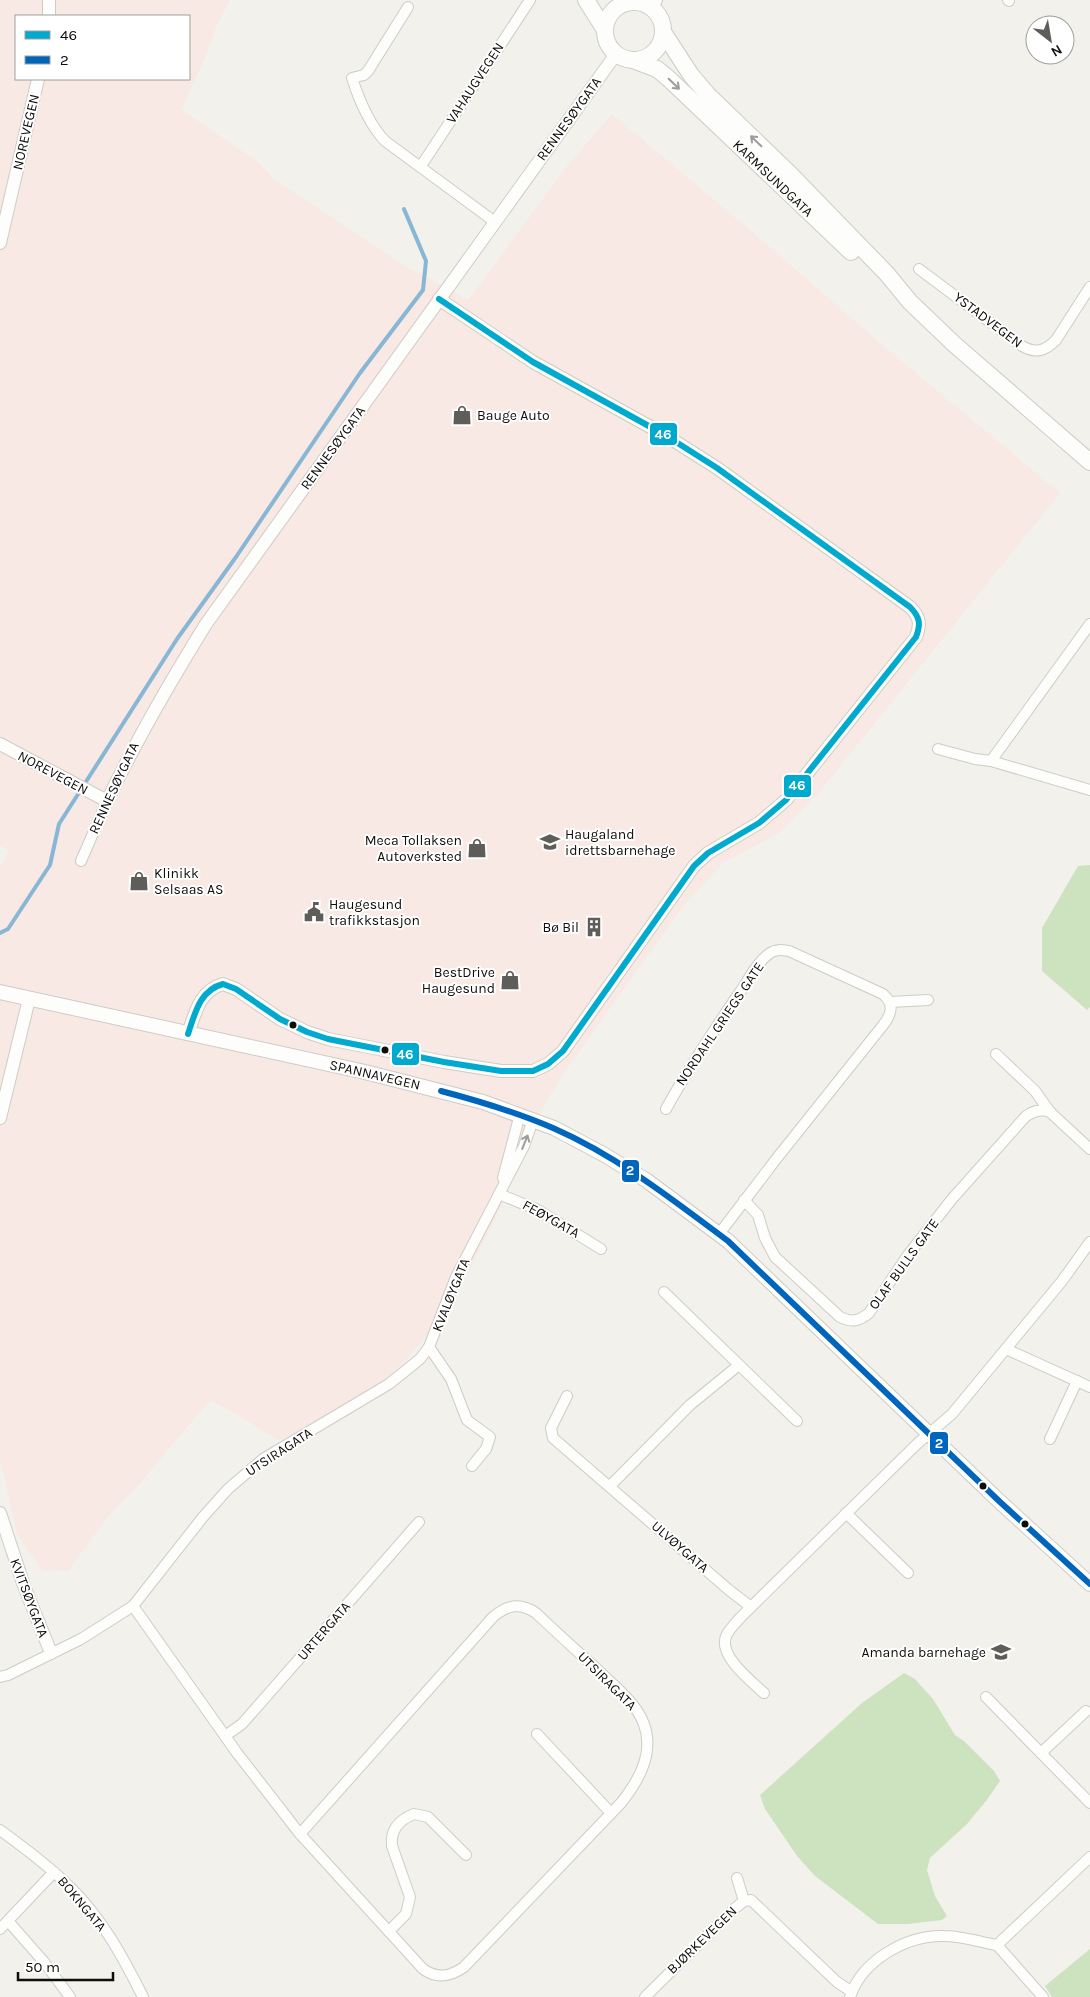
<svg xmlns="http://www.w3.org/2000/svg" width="1090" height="1997" font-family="Karla,sans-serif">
  <rect width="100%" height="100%" fill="#f2f1eb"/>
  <!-- commercial -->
  <path fill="#f8e9e4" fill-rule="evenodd" d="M0 0H230L216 27 205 58 182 108V110L255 160 274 179 407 267 468 300 568 165 612 114 758 237 887 349 1060 493 820 791 779 833 724 862 684 905 570 1064 536 1118 497 1216 478 1254 458 1289 422 1341 404 1362 383 1382 360 1397 315 1423 279 1441 235 1413 210 1400 141 1482 106 1519 68 1571 42 1570 18 1536 0 1459V866L10 850 0 846ZM16 16H189V79H16Z"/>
  <!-- green -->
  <g fill="#cde3c0">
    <polygon points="1090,865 1090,1007 1087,1010 1042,971 1042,928 1078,866"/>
    <polygon points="904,1673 915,1679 933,1699 955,1735 964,1741 994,1771 1000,1781 986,1801 967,1824 930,1858 927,1870 935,1896 947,1916 942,1920 908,1924 878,1924 815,1876 797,1856 765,1809 760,1795 862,1703"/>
    <polygon points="1090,1949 1090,1997 1052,1997 1045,1986"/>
  </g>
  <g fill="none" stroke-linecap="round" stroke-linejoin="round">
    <!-- stream -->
    <polyline stroke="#88b6d5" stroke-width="4" points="0,933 8,929 50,865 59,824 177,639 236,557 360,373 423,290 426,261 404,209"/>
    <defs>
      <g id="minor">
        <polyline points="1008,0 1009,1"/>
        <path d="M408 7 368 71 364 75 352 78C359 100 369 124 385 141L495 222"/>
        <polyline points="421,166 530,0"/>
        <path d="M919 269 1022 346C1036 354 1045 351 1056 340L1090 287"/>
        <polyline points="938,749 975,759 991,761 1090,790"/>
        <polyline points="991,761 1090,624"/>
        <polyline points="81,861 107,801"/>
        <polyline points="890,1002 928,1000"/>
        <polyline points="996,1054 1035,1091 1050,1112"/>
        <path d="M666 1109C688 1069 714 1030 740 992 749 979 757 962 770 953 776 949 782 950 789 951L883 994C894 1004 892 1013 884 1024L777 1158 719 1234"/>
        <polyline points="503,1178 520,1114"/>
        <polyline points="499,1194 538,1210 601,1249"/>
        <path d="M744 1200 758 1215 765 1238 775 1257 840 1317C852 1323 859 1321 869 1313L908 1255 952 1199 1026 1116C1034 1111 1040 1109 1050 1112L1090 1149"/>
        <polyline points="664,1292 797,1421"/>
        <polyline points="429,1347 451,1379 467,1420 490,1437 486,1449 472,1466"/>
        <polyline points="1006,1349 1090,1387"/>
        <polyline points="567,1396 551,1428 553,1438 729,1590 751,1607"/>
        <polyline points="1050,1439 1077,1381"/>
        <polyline points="610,1486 690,1405 739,1365"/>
        <polyline points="846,1513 908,1573"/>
        <path d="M133 1606 237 1753 300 1834 423 1969C437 1979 450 1977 464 1967L621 1803C645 1773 660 1739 633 1705 623 1692 610 1682 598 1670 577 1651 556 1632 536 1613 520 1602 507 1605 493 1617L300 1834"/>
        <polyline points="0,1677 8,1675 81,1639 133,1606 203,1517 228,1489 263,1459 389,1384 420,1359 429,1347 456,1277 524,1146 533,1120"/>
        <path d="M764 1693C750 1680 716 1654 727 1634 733 1624 743 1615 751 1607L918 1443 952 1414 1062 1281 1090 1242"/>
        <polyline points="986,1697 1090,1803"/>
        <polyline points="537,1734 611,1813"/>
        <polyline points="225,1736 242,1724 419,1522"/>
        <polyline points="1041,1753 1086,1711"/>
        <path d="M0 1830C25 1848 49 1866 71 1888 102 1918 124 1959 143 1997"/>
        <polyline points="737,1878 744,1901"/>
        <polyline points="8,1921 44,1962 70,1997"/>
        <polyline points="0,1929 54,1872"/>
        <path d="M389 1931 406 1914 410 1897 392 1846C390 1830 399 1820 414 1814L428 1817 466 1855"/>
        <polyline points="997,1945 1043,1997"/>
        <polyline points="645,1997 734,1909 744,1901 751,1900 837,1982 852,1992"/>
        <path d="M850 1997C862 1960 907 1935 944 1936 961 1936 980 1942 997 1945L1090 1857"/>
      </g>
      <g id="tertiary">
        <polyline points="651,7 656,0"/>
        <polyline points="49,16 49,0"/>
        <polyline points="0,243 38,79"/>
        <path d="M0 744 107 801C137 739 170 682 206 624L616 54"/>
        <path d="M188 1034C195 1013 200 990 223 984L236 989 280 1019 307 1032 328 1039 444 1062 501 1071H533L548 1064 563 1051 694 866 708 853 759 823 786 800 916 637C921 624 920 617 910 607L717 468 665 435 533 362 439 299"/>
        <polyline points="0,1118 29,999"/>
        <polyline points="0,1513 24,1586 51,1653"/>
      </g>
      <polyline id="secondary" points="0,992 365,1072 483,1102 554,1128 603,1154 646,1180 728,1241 999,1501 1090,1584"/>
      <g id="trunk">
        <polyline points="586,0 605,30"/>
        <circle cx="634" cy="31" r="29"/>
        <polyline points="663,32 691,75 708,95 791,175 887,274 910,302 954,344 1090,462"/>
        <path id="s1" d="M633 60 657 69 668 78 851 252"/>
      </g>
    </defs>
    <!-- minor casing -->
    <use href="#minor" stroke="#cdccc7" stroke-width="12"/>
    <!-- tertiary casing -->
    <use href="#tertiary" stroke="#cdccc7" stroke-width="14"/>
    <!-- secondary casing -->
    <use href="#secondary" stroke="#cdccc7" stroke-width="16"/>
    <!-- trunk casing -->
    <use href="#trunk" stroke="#cdccc7" stroke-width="18"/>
    <!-- minor -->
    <use href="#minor" stroke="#fdfdfc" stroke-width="10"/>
    <!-- tertiary -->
    <use href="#tertiary" stroke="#fdfdfc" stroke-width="12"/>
    <!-- secondary -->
    <use href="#secondary" stroke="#fdfdfc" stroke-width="14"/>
    <!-- trunk -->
    <use href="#trunk" stroke="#fdfdfc" stroke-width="16"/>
    <defs>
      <path id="bus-1" d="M188 1034C195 1013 200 990 223 984L236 989 280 1019 307 1032 328 1039 444 1062 501 1071H533L548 1064 563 1051 694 866 708 853 759 823 786 800 916 637C921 624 920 617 910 607L717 468 665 435 533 362 439 299"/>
      <path id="bus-2" d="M441 1091C479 1101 516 1112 553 1128 617 1156 672 1199 728 1241L999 1501 1090 1584"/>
    </defs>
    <!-- bus-1 casing -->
    <use href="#bus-1" stroke="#fff" stroke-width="10"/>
    <!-- bus-2 casing -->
    <use href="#bus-2" stroke="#fff" stroke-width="10"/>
    <!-- bus-1 -->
    <use href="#bus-1" stroke="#00a9ce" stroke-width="6"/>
    <!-- bus-2 -->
    <use href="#bus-2" stroke="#0065bd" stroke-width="6"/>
  </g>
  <!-- one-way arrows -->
  <defs><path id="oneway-shaft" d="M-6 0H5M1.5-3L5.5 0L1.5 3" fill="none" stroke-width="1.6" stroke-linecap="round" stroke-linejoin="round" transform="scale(1.25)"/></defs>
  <g stroke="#9e9d9c">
    <use href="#oneway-shaft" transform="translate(674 84) rotate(44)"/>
    <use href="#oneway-shaft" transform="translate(756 141) rotate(-136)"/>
    <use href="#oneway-shaft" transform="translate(525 1142) rotate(-68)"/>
  </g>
  <!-- icons -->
  <defs>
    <symbol id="shop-bare" viewBox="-9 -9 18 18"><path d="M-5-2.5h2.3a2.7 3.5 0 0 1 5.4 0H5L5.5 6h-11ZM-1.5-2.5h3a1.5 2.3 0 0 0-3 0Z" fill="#5e5d59" stroke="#fff" stroke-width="2.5" paint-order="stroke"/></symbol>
    <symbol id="school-bare" viewBox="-9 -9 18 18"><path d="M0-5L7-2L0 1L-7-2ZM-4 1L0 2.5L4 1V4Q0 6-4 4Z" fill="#5e5d59" stroke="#fff" stroke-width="2.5" paint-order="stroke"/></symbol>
    <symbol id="civic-bare" viewBox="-9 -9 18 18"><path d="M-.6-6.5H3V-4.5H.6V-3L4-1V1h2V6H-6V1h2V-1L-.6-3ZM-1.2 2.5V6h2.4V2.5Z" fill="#5e5d59" stroke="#fff" stroke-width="2.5" paint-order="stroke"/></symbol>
    <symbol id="building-bare" viewBox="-9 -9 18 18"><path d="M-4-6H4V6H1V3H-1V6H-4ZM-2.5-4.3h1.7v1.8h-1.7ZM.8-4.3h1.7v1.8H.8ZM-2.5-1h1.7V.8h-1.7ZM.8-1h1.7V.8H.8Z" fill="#5e5d59" stroke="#fff" stroke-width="2.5" paint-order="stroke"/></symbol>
  </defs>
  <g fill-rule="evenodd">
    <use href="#shop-bare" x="448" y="401" width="28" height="28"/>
    <use href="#school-bare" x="536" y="828" width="28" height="28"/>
    <use href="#shop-bare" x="463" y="834" width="28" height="28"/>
    <use href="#shop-bare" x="125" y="867" width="28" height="28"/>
    <use href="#civic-bare" x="300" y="898" width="28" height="28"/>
    <use href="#building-bare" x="580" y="913" width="28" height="28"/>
    <use href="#shop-bare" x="496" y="966" width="28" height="28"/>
    <use href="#school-bare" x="987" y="1638" width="28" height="28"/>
  </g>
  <!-- markers -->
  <g fill="#0f0e0b" stroke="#fff" stroke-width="2">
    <circle cx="293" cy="1025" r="4.5"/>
    <circle cx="385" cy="1050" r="4.5"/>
    <circle cx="983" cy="1486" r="4.5"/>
    <circle cx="1025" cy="1524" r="4.5"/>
  </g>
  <g text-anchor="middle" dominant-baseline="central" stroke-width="4" stroke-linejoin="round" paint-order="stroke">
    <!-- street labels -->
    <g font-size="14" fill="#0f0e0b" stroke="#fff">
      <text transform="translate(475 83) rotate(-57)">VAHAUGVEGEN</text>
      <text transform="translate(569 119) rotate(-54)">RENNESØYGATA</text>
      <text transform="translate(26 132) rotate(-77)">NOREVEGEN</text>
      <text stroke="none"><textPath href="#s1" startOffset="185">KARMSUNDGATA</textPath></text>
      <text transform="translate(988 320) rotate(37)">YSTADVEGEN</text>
      <text transform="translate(333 448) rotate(-54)">RENNESØYGATA</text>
      <text transform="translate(53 773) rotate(28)">NOREVEGEN</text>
      <text transform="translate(114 788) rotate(-65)">RENNESØYGATA</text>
      <text transform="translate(720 1024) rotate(-56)">NORDAHL GRIEGS GATE</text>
      <text transform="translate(375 1075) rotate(13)">SPANNAVEGEN</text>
      <text transform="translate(551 1219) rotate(29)">FEØYGATA</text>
      <text transform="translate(904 1264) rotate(-54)">OLAF BULLS GATE</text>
      <text transform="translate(451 1295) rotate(-68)">KVALØYGATA</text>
      <text transform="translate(279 1452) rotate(-33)">UTSIRAGATA</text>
      <text transform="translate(680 1547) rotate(41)">ULVØYGATA</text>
      <text transform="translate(29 1598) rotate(69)">KVITSØYGATA</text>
      <text transform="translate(324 1631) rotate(-49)">URTERGATA</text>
      <text transform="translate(607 1681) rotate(45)">UTSIRAGATA</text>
      <text transform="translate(82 1904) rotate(50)">BOKNGATA</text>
      <text transform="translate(702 1940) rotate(-44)">BJØRKEVEGEN</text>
    </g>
    <!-- poi labels -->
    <g font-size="14" fill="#0f0e0b" stroke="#fff" text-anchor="start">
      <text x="477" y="415">Bauge Auto</text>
      <text x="565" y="834">Haugaland<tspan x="565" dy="16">idrettsbarnehage</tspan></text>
      <text x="462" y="840" text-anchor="end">Meca Tollaksen<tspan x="462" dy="16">Autoverksted</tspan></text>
      <text x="154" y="873">Klinikk<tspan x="154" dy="16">Selsaas AS</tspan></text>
      <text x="329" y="904">Haugesund<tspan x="329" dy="16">trafikkstasjon</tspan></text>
      <text x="579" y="927" text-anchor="end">Bø Bil</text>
      <text x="495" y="972" text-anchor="end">BestDrive<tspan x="495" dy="16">Haugesund</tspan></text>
      <text x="986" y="1652" text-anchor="end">Amanda barnehage</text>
    </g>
  </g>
  <g stroke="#fff" stroke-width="2">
    <rect x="649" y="422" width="29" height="24" rx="5" fill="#00a9ce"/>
    <rect x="783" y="774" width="29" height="24" rx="5" fill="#00a9ce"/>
    <rect x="391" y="1042" width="29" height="24" rx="5" fill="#00a9ce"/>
    <rect x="621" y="1159" width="19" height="24" rx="5" fill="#0065bd"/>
    <rect x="929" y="1431" width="20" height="24" rx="5" fill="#0065bd"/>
  </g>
  <g font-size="14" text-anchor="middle" font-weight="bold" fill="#fff">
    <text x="663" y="439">46</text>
    <text x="797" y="790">46</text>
    <text x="405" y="1059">46</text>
    <text x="630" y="1175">2</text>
    <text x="939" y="1448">2</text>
  </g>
  <!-- legend -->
  <rect x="15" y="15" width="175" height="65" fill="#ffffff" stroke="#9f9f9d"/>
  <rect x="25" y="31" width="25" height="8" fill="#00a9ce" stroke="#9f9f9d"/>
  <text x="60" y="40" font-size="15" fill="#0f0e0b">46</text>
  <rect x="25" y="56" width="25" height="8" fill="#0065bd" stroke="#9f9f9d"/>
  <text x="60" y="65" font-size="15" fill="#0f0e0b">2</text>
  <!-- north arrow -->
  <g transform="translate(1050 40) rotate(149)"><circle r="24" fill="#ffffff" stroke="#9f9f9d"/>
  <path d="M0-4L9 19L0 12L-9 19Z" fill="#5e5d59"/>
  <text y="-8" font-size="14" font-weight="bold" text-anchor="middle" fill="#0f0e0b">N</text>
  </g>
  <!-- scale -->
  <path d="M18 1972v8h95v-8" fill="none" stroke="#0f0e0b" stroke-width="2.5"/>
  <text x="25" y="1972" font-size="15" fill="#0f0e0b" stroke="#ffffff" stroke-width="4" paint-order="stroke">50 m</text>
</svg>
